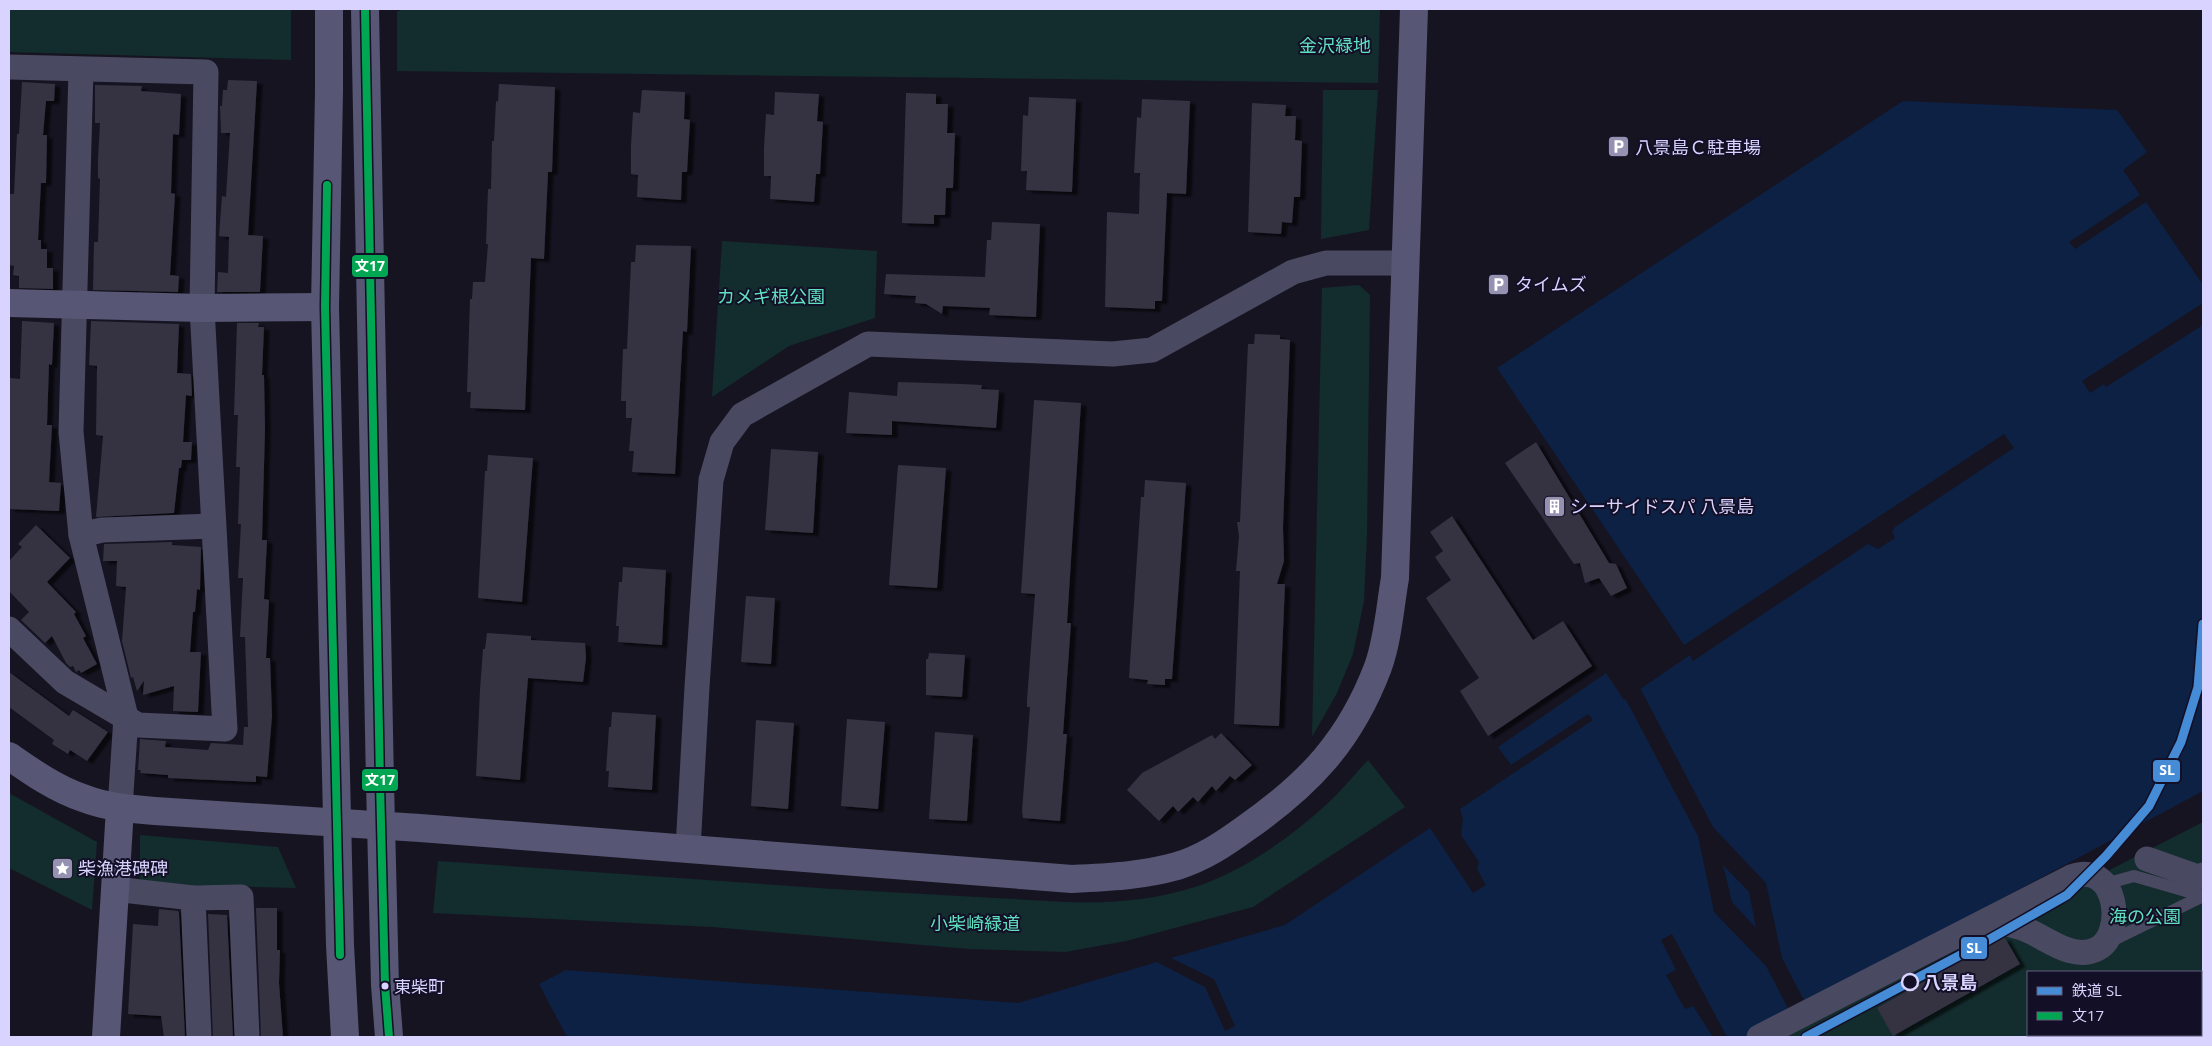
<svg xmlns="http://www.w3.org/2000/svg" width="2212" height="1046" font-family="'Open Sans','Noto Sans JP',sans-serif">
  <defs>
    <filter id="shadow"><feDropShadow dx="5.5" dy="3" stdDeviation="1" flood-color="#0009"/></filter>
  </defs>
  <rect width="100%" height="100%" fill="#161421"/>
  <!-- green -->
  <g fill="#132c2d" fill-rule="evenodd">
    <polygon points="9,9 291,9 291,60 9,52"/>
    <polygon points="403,9 1380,9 1378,83 397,71 397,12"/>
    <polygon points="1323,90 1378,90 1369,230 1321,239"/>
    <polygon points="722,241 877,251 875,318 789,346 712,397"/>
    <polygon points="1359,285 1370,295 1367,534 1364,601 1353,654 1337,693 1312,737 1322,288"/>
    <path d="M1368 760 1405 807 1253 907 1126 941 1065 952 969 949 712 927 433 913 438 861 833 889 1065 902C1109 904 1156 900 1198 886 1245 870 1289 838 1326 805 1341 791 1354 775 1368 760Z"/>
    <polygon points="9,793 97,842 92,910 9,868"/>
    <path d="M2203 822V1037H1784ZM2028 972H2201V1035H2028Z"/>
    <polygon points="140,835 278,847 296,888 140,884"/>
  </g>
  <!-- water -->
  <polygon fill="#0d2144" points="1903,101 2117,110 2147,152 2123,170 2140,195 2069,242 2075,249 2146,202 2201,282 2203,281 2203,303 2082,381 2090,393 2104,384 2106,387 2203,325 2203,791 1743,1037 1727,1037 1672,934 1661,940 1676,970 1666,975 1685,1009 1693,1006 1713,1037 567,1037 539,984 566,970 1018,1003 1157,962 1205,987 1225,1031 1235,1026 1214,979 1171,958 1285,925 1430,828 1473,893 1486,885 1477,869 1479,862 1461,835 1463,820 1460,809 1593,720 1588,714 1511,765 1498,747 1606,673 1624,700 1690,655 1693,661 1868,544 1878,549 1895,538 1892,531 1895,527 2014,448 2004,434 1684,645 1497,368"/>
  <!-- pier -->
  <path fill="#161421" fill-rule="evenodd" d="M1639 686 1713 827 1766 883 1782 958 1807 1006 1791 1014 1766 966 1714 912 1698 836 1624 696ZM1723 865 1749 892 1756 928 1732 902Z"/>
  <!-- building -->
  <g fill="#343243" filter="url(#shadow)">
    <polygon points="228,80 257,81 248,235 263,236 260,292 217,292 218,272 228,273 229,237 219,236 222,196 226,197 230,133 221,133 220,106 222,106 223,90 227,90"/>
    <polygon points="22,82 55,84 54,101 46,101 43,135 47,135 46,183 41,183 38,240 41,240 41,249 47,249 47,268 53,268 53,289 19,288 19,276 13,275 14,266 9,265 9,194 14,194 17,134 19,134"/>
    <polygon points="499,84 555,87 552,172 548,172 544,259 531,258 525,410 470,408 471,392 467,392 470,299 472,299 473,282 485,282 488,244 486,244 488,189 491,189 492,141 494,141 496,101 498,102"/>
    <polygon points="95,85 142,86 141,91 181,94 179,135 173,134 171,193 175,194 170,275 179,276 178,292 93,290 94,242 98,242 100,179 98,178 98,159 100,123 95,123"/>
    <polygon points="642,90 685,92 684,119 690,120 687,172 682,172 681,200 637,197 638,175 631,174 631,146 633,112 640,113"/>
    <polygon points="775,92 819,94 817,121 823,122 820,174 816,174 814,202 770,199 771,176 764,176 764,148 766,114 774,115"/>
    <polygon points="906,93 936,94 936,104 948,104 947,133 955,133 953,188 946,188 945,215 934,215 934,224 902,223"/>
    <polygon points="1029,97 1076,99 1072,192 1026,190 1027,171 1021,171 1023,115 1028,116"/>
    <polygon points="1142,99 1190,101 1186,194 1167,193 1162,301 1155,301 1155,309 1105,307 1107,212 1139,214 1140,173 1134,173 1137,117 1141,118"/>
    <polygon points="1252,103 1286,105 1285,116 1296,116 1295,140 1302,141 1300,197 1294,197 1292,223 1282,222 1281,234 1248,232"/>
    <polygon points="992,222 1040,224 1036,317 989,315 990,308 943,306 942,314 926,304 915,303 916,296 884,294 886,274 985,277 987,240 991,240"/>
    <polygon points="636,245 691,246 687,332 683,331 675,474 632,472 634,451 629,451 632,418 626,418 626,401 621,401 623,349 627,349 631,262 635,262"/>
    <polygon points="22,321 54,323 52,365 49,364 47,425 52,425 49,482 61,483 59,511 9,509 10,378 20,379"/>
    <polygon points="91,321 179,324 177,373 191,374 192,396 186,395 183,442 192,442 191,460 182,460 181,468 179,468 174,513 96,517 103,436 96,435 97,366 89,365"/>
    <polygon points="237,323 259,323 258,327 264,327 262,375 264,375 265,429 262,540 267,540 264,599 269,600 266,658 270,658 272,716 267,777 256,776 256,782 168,778 168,775 140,773 141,770 138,770 140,739 166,741 165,747 208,750 211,743 243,745 244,727 248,727 245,637 240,637 243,578 238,578 241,524 238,524 240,467 236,467 238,415 234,415"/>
    <polygon points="1255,334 1280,335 1280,339 1290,340 1283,528 1284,561 1277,584 1285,584 1279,726 1234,724 1240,571 1236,571 1239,536 1237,522 1240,522 1248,344 1254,344"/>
    <polygon points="898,382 961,384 982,385 981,389 999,390 996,428 892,421 892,435 846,433 849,392 897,396"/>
    <polygon points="1034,400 1081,403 1067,623 1071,623 1063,734 1067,734 1060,821 1023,818 1022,811 1030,707 1027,707 1027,700 1035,594 1021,593"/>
    <polygon points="1536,442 1609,563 1616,564 1627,588 1611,596 1599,578 1585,583 1580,563 1574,564 1505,463"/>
    <polygon points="771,449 818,452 813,533 765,530"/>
    <polygon points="488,455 533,458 522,602 478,598 485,471 487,471"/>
    <polygon points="898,465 946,468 937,588 889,585"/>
    <polygon points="1145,480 1186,483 1172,679 1165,679 1165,685 1147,684 1148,680 1129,678 1141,497 1144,497"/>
    <polygon points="1452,516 1533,640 1563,621 1592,666 1488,736 1460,691 1479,678 1426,598 1451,580 1435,557 1443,551 1430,532"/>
    <polygon points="36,525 70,558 47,582 76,612 74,614 86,636 83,638 97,664 81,673 79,670 76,672 73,666 70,667 66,663 52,636 45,643 21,620 29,612 9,591 9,561 22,547 18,544"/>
    <polygon points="172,542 172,545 201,547 200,590 197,589 195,612 193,612 190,652 201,652 198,712 173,711 174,686 143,695 144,681 137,691 133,677 131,678 122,641 126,587 116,586 117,561 103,561 104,544"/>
    <polygon points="623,567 666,570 662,645 618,642 619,626 616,626 619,582 622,582"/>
    <polygon points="746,596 775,598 771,664 741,662"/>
    <polygon points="487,633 531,636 531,640 585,643 586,658 583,682 528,678 520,780 476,776 480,690 483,649 485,649"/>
    <polygon points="929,653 965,655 962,697 926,695 926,659 928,659"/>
    <polygon points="9,672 69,716 73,710 108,732 87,761 70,750 68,754 52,744 54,740 9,707"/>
    <polygon points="612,712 656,715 652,790 608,787 609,771 606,771 609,727 611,727"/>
    <polygon points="847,719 885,722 878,809 841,806"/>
    <polygon points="756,720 794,723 788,809 751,806"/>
    <polygon points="935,732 973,735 967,821 929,819"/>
    <polygon points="1221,733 1252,765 1235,780 1230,776 1216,791 1212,786 1198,802 1193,797 1178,812 1173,806 1159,821 1127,790 1142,773 1212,735 1215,739"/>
    <polygon points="256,908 277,908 277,950 280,950 279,983 283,1037 261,1037"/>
    <polygon points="159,909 178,911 179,913 185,1037 164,1037 161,1016 128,1014 133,924 158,926"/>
    <polygon points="208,914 227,915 233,1037 213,1037"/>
    <polygon points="2002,938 2005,938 2020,964 1893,1036 1877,1008"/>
  </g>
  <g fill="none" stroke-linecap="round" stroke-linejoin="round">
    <!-- lane -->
    <g stroke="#4a4962" stroke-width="12">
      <polyline points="2105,884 2134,876 2203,896"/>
      <polyline points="2109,942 2203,896"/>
    </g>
    <!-- street -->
    <g stroke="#4a4962" stroke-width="25">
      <polyline points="9,67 206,72 202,308 225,729 138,725 65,682 9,629"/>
      <polyline points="81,70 71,432 81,535 126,717 120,808"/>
      <polyline points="81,535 102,530 213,526"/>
      <polyline points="688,849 697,687 711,480 722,442 742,415 868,344 1113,354 1152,350 1293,272 1326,263 1406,263"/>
      <polyline points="2147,859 2198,877 2203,875"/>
      <polyline points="114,889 193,898 241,897 247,1037"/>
      <polyline points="193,898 199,1037"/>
      <path d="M1759 1037 2071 877C2118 859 2126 935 2097 949 2073 961 2048 939 2027 930 2015 925 2002 923 1990 920"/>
    </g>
    <!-- secondary -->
    <g stroke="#575674" stroke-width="28">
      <polyline points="329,9 329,91 325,307 340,945 345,1037"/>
      <polyline points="365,9 380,783 385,985 389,1037"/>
      <polyline points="9,303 202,308 325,307"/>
      <path d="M9 756C32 772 56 789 83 798 106 807 130 809 155 811L420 828 1072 879C1109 877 1141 876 1177 866 1203 858 1224 844 1246 828 1309 784 1350 741 1378 667 1388 639 1390 607 1395 578L1414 9"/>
      <polyline points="106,1037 120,808"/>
    </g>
    <defs>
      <g id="bus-1">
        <polyline points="365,9 380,783 385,985 389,1037"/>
        <polyline points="327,185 325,307 340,955"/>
      </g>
    </defs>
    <!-- bus-1 casing -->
    <use href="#bus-1" stroke="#130f26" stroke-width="11"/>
    <!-- bus-1 -->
    <use href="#bus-1" stroke="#00a651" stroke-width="8"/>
    <defs>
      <polyline id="rail-1" points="1806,1037 1983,943 2067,895 2106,856 2149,806 2181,742 2198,687 2203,624"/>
    </defs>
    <!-- rail-1 casing -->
    <use href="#rail-1" stroke="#130f26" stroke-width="12"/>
    <!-- rail-1 -->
    <use href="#rail-1" stroke="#468bd5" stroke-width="9"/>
  </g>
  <!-- icons -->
  <defs>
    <symbol id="parking-square" viewBox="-11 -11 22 22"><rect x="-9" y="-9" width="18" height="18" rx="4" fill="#9591b1" stroke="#130f26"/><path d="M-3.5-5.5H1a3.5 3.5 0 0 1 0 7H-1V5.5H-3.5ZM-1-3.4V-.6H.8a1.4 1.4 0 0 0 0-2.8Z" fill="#fff"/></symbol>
    <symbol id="building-square" viewBox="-11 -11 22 22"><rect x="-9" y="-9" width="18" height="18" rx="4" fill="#9591b1" stroke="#130f26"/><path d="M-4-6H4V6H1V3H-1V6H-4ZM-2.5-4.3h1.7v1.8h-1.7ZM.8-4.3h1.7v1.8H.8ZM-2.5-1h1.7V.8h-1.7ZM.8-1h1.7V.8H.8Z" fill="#fff"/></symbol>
    <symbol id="sight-square" viewBox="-11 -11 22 22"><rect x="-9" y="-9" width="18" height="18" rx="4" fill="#9591b1" stroke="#130f26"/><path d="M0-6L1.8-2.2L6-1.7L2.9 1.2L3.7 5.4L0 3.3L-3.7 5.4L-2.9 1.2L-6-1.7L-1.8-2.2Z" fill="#fff"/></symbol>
  </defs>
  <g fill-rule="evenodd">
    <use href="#parking-square" x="1606" y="134" width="25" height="25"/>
    <use href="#parking-square" x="1486" y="272" width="25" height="25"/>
    <use href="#building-square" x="1542" y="494" width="25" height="25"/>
    <use href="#sight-square" x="50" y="856" width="25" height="25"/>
  </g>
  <!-- markers -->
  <circle fill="#130f26" stroke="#d9d4ff" stroke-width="2.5" cx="1910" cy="982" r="8"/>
  <circle fill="#d9d4ff" stroke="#130f26" stroke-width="2" cx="385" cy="986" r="4.5"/>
  <g text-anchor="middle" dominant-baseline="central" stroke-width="4" stroke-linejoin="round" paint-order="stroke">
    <!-- bus labels -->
    <g font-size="17" fill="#d9d4ff" stroke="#130f26" text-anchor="start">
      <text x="394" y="986">東柴町</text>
    </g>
    <!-- park labels -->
    <g font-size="18" fill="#5fe0c0" stroke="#130f26">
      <text x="1335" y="45">金沢緑地</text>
      <text x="771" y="296">カメギ根公園</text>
      <text x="2145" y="916">海の公園</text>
      <text x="975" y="923">小柴崎緑道</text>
    </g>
    <!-- poi labels -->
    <g font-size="18" fill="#d9d4ff" stroke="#130f26" text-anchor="start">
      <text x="1635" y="147">八景島Ｃ駐車場</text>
      <text x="1515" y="284">タイムズ</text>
      <text x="1570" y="506">シーサイドスパ 八景島</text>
      <text x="78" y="868">柴漁港碑碑</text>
    </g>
    <!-- stop labels -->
    <g font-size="18" font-weight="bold" fill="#d9d4ff" stroke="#130f26" text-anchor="start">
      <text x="1923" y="982">八景島</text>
    </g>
  </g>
  <g stroke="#130f26" stroke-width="2">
    <rect x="351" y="254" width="38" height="24" rx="5" fill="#00a651"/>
    <rect x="2152" y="759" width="29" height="24" rx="5" fill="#468bd5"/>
    <rect x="361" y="768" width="38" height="24" rx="5" fill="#00a651"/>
    <rect x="1960" y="936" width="28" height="24" rx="5" fill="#468bd5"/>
  </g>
  <g font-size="14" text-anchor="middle" font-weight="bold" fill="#fff">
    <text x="370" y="271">文17</text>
    <text x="2167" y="775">SL</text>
    <text x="380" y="785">文17</text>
    <text x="1974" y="953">SL</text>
  </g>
  <!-- border -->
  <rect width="2212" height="1046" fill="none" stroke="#d9d4ff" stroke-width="20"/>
  <!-- legend -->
  <rect x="2027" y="971" width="175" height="65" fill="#130f26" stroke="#625e7d"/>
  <rect x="2037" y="987" width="25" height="8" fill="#468bd5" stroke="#625e7d"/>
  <text x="2072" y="996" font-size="15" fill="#d9d4ff">鉄道 SL</text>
  <rect x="2037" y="1012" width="25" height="8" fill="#00a651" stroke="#625e7d"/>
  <text x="2072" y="1021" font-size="15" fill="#d9d4ff">文17</text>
</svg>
